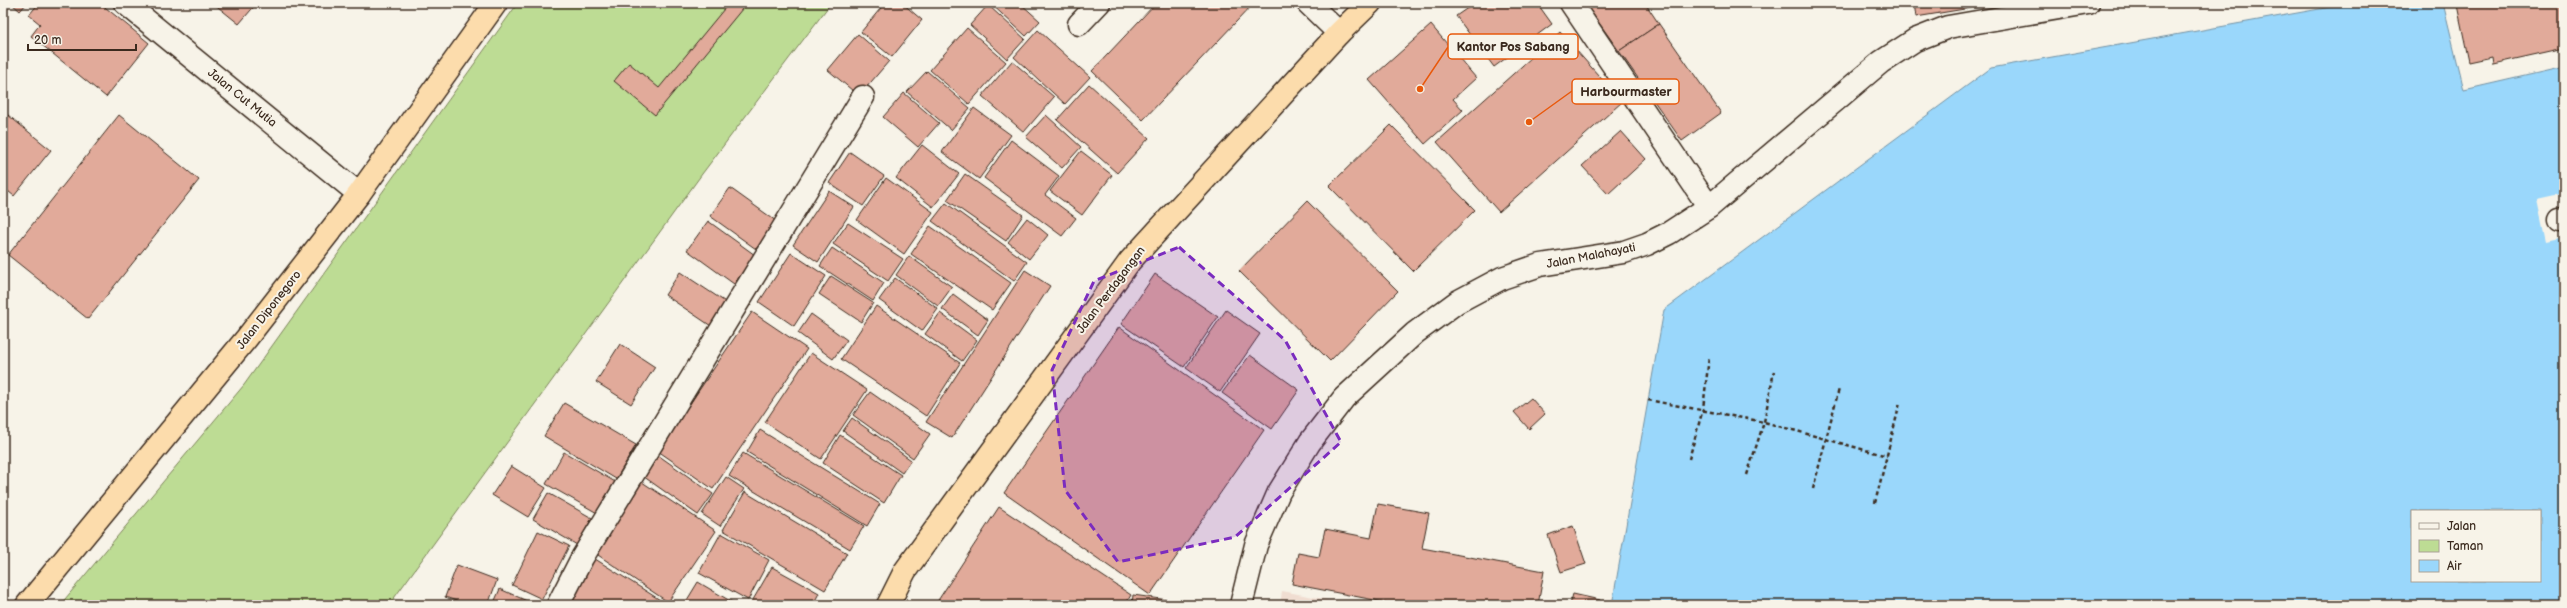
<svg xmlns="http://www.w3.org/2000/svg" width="2567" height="608" font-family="'Balsamiq Sans',sans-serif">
  <rect width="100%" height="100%" fill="#f7f3e8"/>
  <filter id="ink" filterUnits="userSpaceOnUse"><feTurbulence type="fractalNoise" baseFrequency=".025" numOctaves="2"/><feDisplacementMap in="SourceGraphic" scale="8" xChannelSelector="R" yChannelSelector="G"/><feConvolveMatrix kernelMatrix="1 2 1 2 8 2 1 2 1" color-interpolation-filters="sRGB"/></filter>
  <g filter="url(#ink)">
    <!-- built -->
    <polygon fill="#f0ddd1" points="1282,591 1356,605 1280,605"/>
    <!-- green -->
    <polygon fill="#bddc94" stroke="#7c8359" points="518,3 831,3 702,174 389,605 60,605 244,385"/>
    <!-- water -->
    <path fill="#9ad7fb" stroke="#7492a3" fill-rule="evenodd" d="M2353 3H2443L2464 90 2564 67V605H1612L1664 310 1991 68ZM2412 511H2540V581H2412Z"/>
    <!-- pier -->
    <polygon fill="#f7f3e8" points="2564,193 2564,237 2546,241 2537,199"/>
    <!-- building -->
    <g fill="#e1aa9a" stroke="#3b2a1e">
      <polygon points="11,3 27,3 20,11"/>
      <polygon points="39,3 100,3 149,43 106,97 31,36 40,24 29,15"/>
      <polygon points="213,3 257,3 239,24"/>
      <polygon points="729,3 747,3 655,115 614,81 629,63 659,88"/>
      <polygon points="885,3 902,3 922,20 892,57 861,32"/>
      <polygon points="990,3 1020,3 1040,21 1026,36"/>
      <polygon points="1156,3 1254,3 1143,120 1092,71"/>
      <polygon points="1466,3 1537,3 1552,24 1494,67 1456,16 1469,7"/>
      <polygon points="1585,3 1645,3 1659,24 1619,51"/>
      <polygon points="1914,3 2001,3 1916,17"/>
      <polygon points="2468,3 2564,3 2564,48 2493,64 2492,57 2469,62 2457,5"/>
      <polygon points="988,5 1025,39 1007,59 970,25"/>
      <polygon points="1659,24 1721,113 1682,141 1619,51"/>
      <polygon points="1431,25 1476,78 1453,99 1463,110 1425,144 1369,80"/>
      <polygon points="967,28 1006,62 969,104 930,70"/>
      <polygon points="1038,30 1090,77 1065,104 1014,57"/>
      <polygon points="1560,32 1622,102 1499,212 1437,142"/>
      <polygon points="858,34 889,61 859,96 828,70"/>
      <polygon points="1012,61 1054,97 1024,132 982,96"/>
      <polygon points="927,71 970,108 951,130 907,92"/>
      <polygon points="1089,84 1149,138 1117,173 1057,120"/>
      <polygon points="904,93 939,123 918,147 883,117"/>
      <polygon points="974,108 1011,135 979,179 942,152"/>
      <polygon points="3,111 51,150 14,196 3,187"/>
      <polygon points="119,115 199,180 88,319 8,255"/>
      <polygon points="1046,115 1081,147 1062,168 1026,137"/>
      <polygon points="1391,125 1475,210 1413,271 1329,186"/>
      <polygon points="1621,131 1646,159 1608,194 1582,166"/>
      <polygon points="1011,140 1059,176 1045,195 1076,218 1062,236 984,178"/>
      <polygon points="922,145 959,174 933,207 896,178"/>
      <polygon points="1081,151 1112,175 1082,215 1050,191"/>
      <polygon points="850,152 884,176 863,206 829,183"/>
      <polygon points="965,174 1023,215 1006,241 947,200"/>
      <polygon points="886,178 933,212 904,254 857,220"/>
      <polygon points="730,188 776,221 756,249 710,216"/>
      <polygon points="829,191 854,207 818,262 793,245"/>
      <polygon points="1307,201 1398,291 1330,361 1239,271"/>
      <polygon points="946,203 1027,262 1014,281 932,221"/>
      <polygon points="1027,218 1048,235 1029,259 1008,242"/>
      <polygon points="708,221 755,255 734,284 687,250"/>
      <polygon points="848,223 903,259 888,281 833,244"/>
      <polygon points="930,226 1011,283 992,310 911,254"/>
      <polygon points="832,248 884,283 873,301 820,266"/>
      <polygon points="791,253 826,276 794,326 759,302"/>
      <polygon points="909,256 952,287 938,306 896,275"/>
      <polygon points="1025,270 1050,286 952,438 926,422"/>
      <polygon points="680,272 733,307 717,330 665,295"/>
      <polygon points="1155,274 1218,317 1184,367 1121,324"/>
      <polygon points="831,276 873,303 861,322 819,294"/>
      <polygon points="895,278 938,309 922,331 879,300"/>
      <polygon points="953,294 988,320 978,335 942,309"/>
      <polygon points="876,306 960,363 926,416 841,359"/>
      <polygon points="1226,310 1260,334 1220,392 1186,368"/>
      <polygon points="752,312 807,349 713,489 658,451"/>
      <polygon points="940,313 977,340 962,361 925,334"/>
      <polygon points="811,314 847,340 833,359 798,333"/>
      <polygon points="1119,327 1264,430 1150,595 1004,493"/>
      <polygon points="620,344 655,367 631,404 596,382"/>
      <polygon points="811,353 867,390 821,459 765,422"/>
      <polygon points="1250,355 1299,390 1272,429 1222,393"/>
      <polygon points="870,392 930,434 913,458 853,415"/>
      <polygon points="1531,398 1545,414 1529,429 1514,412"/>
      <polygon points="564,403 636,445 616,479 544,436"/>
      <polygon points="852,418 911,460 902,473 843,431"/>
      <polygon points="760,430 880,504 867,526 747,452"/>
      <polygon points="840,435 901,475 884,503 823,463"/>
      <polygon points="564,452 617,483 599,514 546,484"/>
      <polygon points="655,453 713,494 698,515 640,474"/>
      <polygon points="743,453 864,526 850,549 729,476"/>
      <polygon points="511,466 546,488 528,517 492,495"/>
      <polygon points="726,477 744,489 720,526 702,514"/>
      <polygon points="639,480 716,531 668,602 592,551"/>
      <polygon points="745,492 847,553 825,590 723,530"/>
      <polygon points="548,493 592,518 577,545 533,519"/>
      <polygon points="1378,504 1429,513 1422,548 1544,571 1538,605 1400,605 1292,584 1298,553 1319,557 1325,529 1371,538"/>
      <polygon points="999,507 1131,595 1125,605 935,605"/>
      <polygon points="1573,526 1586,564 1561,572 1548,535"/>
      <polygon points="538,531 569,546 542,599 512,585"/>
      <polygon points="721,533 769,560 748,600 699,573"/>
      <polygon points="592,557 668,605 563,605"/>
      <polygon points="457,565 497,580 488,605 468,605 445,597"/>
      <polygon points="772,567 819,593 813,605 750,605"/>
      <polygon points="698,582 737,605 684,605"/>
      <polygon points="500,589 536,605 493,605"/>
      <polygon points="1573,594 1600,600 1599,605 1570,605"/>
      <polygon points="1133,595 1203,605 1132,605"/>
    </g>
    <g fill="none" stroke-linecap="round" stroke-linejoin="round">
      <defs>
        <g id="minor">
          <polyline points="125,3 359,194"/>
          <polyline points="1308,3 1339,33"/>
          <polyline points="1571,3 1709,207"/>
          <polyline points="1079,24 1099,3"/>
          <polyline points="2560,219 2564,218"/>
          <polyline points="558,605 582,558 863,97"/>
          <polyline points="1241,605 1256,545 1279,492 1310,442 1344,398 1415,333 1457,302 1502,278 1540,265 1624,252 1647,244 1669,233 1709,207 1881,62 1915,40 1948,27 2088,3"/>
        </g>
        <g id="highway">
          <polyline points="27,605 246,339 359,194 496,3"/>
          <polyline points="888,605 905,571 1130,261 1339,33 1370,3"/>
        </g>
      </defs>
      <!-- minor casing -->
      <use href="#minor" stroke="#3b2a1e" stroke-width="25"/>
      <!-- highway casing -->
      <use href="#highway" stroke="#3b2a1e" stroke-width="25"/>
      <!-- path -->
      <g stroke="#3b2a1e" stroke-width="2.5" stroke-dasharray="4 3" stroke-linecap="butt">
        <polyline points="1648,400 1764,422 1887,456"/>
        <polyline points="1689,459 1703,409 1709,357"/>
        <polyline points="1747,475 1764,422 1774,371"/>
        <polyline points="1813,489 1839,389"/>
        <polyline points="1875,503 1900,403"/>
      </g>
      <!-- minor -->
      <use href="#minor" stroke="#f7f3e8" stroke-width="22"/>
      <!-- highway -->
      <use href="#highway" stroke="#fcdcac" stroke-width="22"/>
    </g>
  </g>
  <!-- marked area -->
  <path fill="#7b2cbf" fill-opacity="0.2" stroke="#7b2cbf" stroke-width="3" stroke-dasharray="8 5" stroke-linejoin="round" d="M1179 247 1285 340 1341 442 1235 537 1118 562 1065 490 1052 370 1094 281Z"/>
  <g text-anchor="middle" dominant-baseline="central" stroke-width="4" stroke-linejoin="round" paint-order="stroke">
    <!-- street labels -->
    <g font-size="12" fill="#3b2a1e" stroke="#f7f3e8">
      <text transform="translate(242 98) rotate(39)">Jalan Cut Mutia</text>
      <text transform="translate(1591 256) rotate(-11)">Jalan Malahayati</text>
      <text transform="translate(1111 290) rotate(-53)">Jalan Perdagangan</text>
      <text transform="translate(269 310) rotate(-52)">Jalan Diponegoro</text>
    </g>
  </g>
  <!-- callouts -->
  <path fill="none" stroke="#e8590c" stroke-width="1.5" d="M1420 89L1448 47M1529 122L1572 91"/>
  <g fill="#e8590c" stroke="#f7f3e8" stroke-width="1.5">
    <circle cx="1420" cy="89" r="4"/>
    <circle cx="1529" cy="122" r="4"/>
  </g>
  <g fill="#f7f3e8" stroke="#e8590c" stroke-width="1.5">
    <rect x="1448" y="34" width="130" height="25" rx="4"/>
    <rect x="1572" y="79" width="107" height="25" rx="4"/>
  </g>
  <g font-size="13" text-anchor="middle" font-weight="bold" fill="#3b2a1e">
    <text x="1513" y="51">Kantor Pos Sabang</text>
    <text x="1626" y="96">Harbourmaster</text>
  </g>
  <!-- margin -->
  <rect width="2567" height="608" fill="none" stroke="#f7f3e8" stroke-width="16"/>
  <rect x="8" y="8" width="2551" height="592" fill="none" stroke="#3b2a1e" stroke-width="1.5" filter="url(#ink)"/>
  <!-- legend -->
  <rect x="2411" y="510" width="130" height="72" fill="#f7f3e8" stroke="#aca397"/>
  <rect x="2419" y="523" width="20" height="6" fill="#f7f3e8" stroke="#aca397"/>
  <text x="2447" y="530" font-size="12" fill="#3b2a1e">Jalan</text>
  <rect x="2419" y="540" width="20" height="12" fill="#bddc94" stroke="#aca397"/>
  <text x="2447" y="550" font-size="12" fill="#3b2a1e">Taman</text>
  <rect x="2419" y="560" width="20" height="12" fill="#9ad7fb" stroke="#aca397"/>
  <text x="2447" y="570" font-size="12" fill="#3b2a1e">Air</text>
  <!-- scale -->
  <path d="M28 44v6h108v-6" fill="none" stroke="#3b2a1e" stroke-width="2"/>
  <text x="34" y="44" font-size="12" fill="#3b2a1e" stroke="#f7f3e8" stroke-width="3" paint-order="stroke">20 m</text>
</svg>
